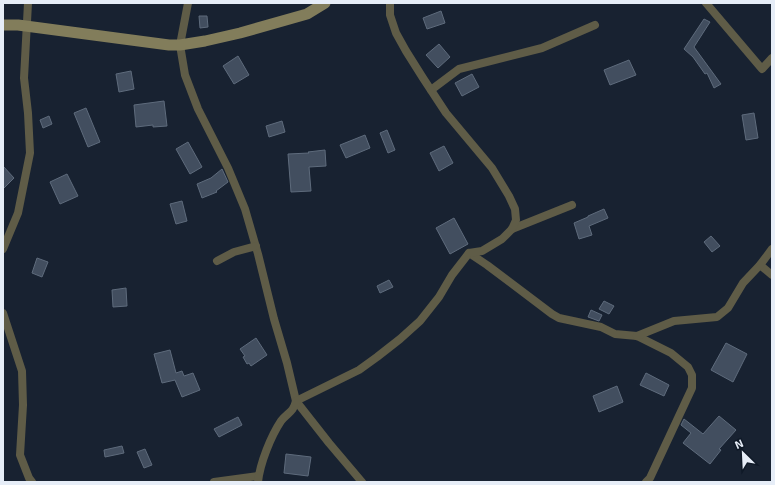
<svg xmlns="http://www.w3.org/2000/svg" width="775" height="485" font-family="'Exo 2',sans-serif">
  <rect width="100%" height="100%" fill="#182231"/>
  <!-- building -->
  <g fill="#424e5f" stroke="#5e6b7c">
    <polygon points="441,11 445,23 427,29 423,18"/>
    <polygon points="199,16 207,16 208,27 200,28"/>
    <polygon points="704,19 710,22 694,47 721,84 714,88 707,73 705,74 693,57 684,49"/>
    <polygon points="439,44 450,57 438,68 426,55"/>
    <polygon points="238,56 249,75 234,84 223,66"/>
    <polygon points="629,60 636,75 610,85 604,70"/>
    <polygon points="131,71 134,89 119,92 116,74"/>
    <polygon points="472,74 479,87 462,96 455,83"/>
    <polygon points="164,101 167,126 153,127 153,125 136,127 134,105"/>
    <polygon points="86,108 100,142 88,147 74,113"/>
    <polygon points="754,113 758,138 746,140 742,115"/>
    <polygon points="49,116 52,124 43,128 40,120"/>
    <polygon points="282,121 285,132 269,137 266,126"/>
    <polygon points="387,130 395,150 388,153 380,133"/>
    <polygon points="365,135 370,148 346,158 340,145"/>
    <polygon points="188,142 202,167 190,174 176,149"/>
    <polygon points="444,146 453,163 439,171 430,153"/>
    <polygon points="325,150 326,166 309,167 311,191 291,192 288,154 309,153 308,152"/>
    <polygon points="3,166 14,178 3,189"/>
    <polygon points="222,169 228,182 216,191 217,192 202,198 197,184 211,178"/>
    <polygon points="67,174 78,196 60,204 50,182"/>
    <polygon points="182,201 187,221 176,224 170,204"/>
    <polygon points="604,209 608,218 589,226 592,235 579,239 574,223 588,217 588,216"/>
    <polygon points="454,218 468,244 450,254 436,228"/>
    <polygon points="711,236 720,246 712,252 704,242"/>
    <polygon points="37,258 48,262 42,277 32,273"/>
    <polygon points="389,280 393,287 380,293 377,286"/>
    <polygon points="126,288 127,306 113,307 112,290"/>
    <polygon points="604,301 614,306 609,314 599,309"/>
    <polygon points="591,310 602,315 599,321 588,317"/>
    <polygon points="256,338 267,355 251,366 249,363 247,364 243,357 245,356 240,349"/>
    <polygon points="726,343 747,354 733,382 711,370"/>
    <polygon points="170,350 176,373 182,371 184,376 193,373 200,390 182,397 175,380 162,383 154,354"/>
    <polygon points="646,373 669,385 664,396 640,385"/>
    <polygon points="617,386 623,402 599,412 593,396"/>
    <polygon points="719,416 736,430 719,449 721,450 710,464 683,443 691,433 681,425 684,419 703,434"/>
    <polygon points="238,417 242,425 219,437 214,429"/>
    <polygon points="122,446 124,453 105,457 104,450"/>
    <polygon points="145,449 152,465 144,468 137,452"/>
    <polygon points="286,454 311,457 308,476 284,473"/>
  </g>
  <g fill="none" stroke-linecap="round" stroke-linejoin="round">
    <!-- street -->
    <g stroke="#5f5c47" stroke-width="8">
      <polyline points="188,3 180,45 185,75 198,109 228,168 245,209 258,254 274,319 287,363 296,401 329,443 362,482"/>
      <polyline points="706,3 762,69 772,58"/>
      <polyline points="431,90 459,69 542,48 595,25"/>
      <polyline points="512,229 572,205"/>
      <polyline points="3,249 18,213 30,153 28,113 24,78 28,3"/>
      <polyline points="469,253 487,265 552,314 559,318 601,327 615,334 637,336 671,353 688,367 692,375 692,388 650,478 646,482"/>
      <polyline points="217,261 234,252 256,246"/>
      <polyline points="760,265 772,275"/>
      <polyline points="3,313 22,371 23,405 20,455 29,478 32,482"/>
      <polyline points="637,336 674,321 717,317 728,308 743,283 760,265 772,249"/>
      <polyline points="214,482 258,476"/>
      <path d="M258 482C260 463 271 436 281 421 288 412 293 413 296 401L359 370 377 357 400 339 420 321 439 297 452 275 469 253 482 251 502 239 512 229 516 220 515 209 509 196 492 168 446 113 423 78 406 51 396 33 390 15V3"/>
    </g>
    <!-- secondary -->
    <polyline stroke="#827d5b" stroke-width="11" points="3,25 18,25 169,45 180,45 205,41 240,33 307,14 325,3"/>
  </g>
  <!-- border -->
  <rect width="775" height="485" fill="none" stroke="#e6edf7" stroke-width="8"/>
  <!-- north arrow -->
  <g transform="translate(743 453) rotate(336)" stroke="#0f1927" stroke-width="3" paint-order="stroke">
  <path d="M0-3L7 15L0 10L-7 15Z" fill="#e6edf7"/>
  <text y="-6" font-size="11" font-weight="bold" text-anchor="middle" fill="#e6edf7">N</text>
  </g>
</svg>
